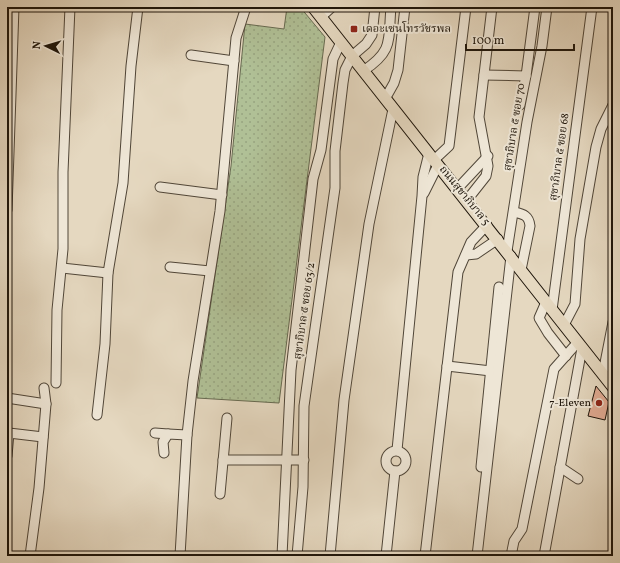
<svg xmlns="http://www.w3.org/2000/svg" width="620" height="563" font-family="Vollkorn,'Noto Serif Thai',serif">
  <defs>
    <pattern id="green-dots" width="8" height="8" patternUnits="userSpaceOnUse"><rect width="8" height="8" fill="#b0c096"/><path d="M2 2h.1M6 6h.1" fill="none" stroke="#97a480" stroke-width="1.8" stroke-linecap="round"/></pattern>
  </defs>
  <rect width="100%" height="100%" fill="#e5d8c0"/>
  <filter id="stains"><feTurbulence type="fractalNoise" baseFrequency=".005" numOctaves="4"/><feColorMatrix values="0 0 0 0 .2 0 0 0 0 .09 0 0 0 0 .02 0 0 0 .5 -.17"/></filter>
  <radialGradient id="worn" r=".72"><stop offset=".6" stop-color="#630" stop-opacity="0"/><stop offset="1" stop-color="#630" stop-opacity=".3"/></radialGradient>
  <!-- green -->
  <polygon fill="url(#green-dots)" stroke="#676a50" points="287,7 300,7 325,37 279,403 197,398 231,166 245,24 284,29"/>
  <!-- building -->
  <polygon fill="#e1ab93" stroke="#1e150a" points="596,386 609,402 605,420 588,416"/>
  <g fill="none" stroke-linecap="round" stroke-linejoin="round">
    <defs>
      <g id="minor">
        <polyline points="321,17 332,7"/>
        <polyline points="191,55 234,61"/>
        <path d="M363 71C394 51 388 40 391 7"/>
        <polyline points="484,75 526,76 535,7"/>
        <polyline points="385,99 394,83 398,70 405,7"/>
        <polyline points="520,105 526,76"/>
        <polyline points="434,160 449,146 466,7"/>
        <polyline points="160,187 222,195"/>
        <polyline points="458,188 488,156"/>
        <polyline points="424,193 438,165"/>
        <polyline points="467,200 486,176 488,166 479,117 492,7"/>
        <polyline points="7,210 14,7"/>
        <path d="M514 212C524 214 529 216 530 226L521 270"/>
        <polyline points="507,251 527,122 542,46 547,7"/>
        <polyline points="466,255 476,254 498,239"/>
        <polyline points="170,267 210,271"/>
        <polyline points="62,268 108,273"/>
        <polyline points="546,302 539,318 548,333 566,356"/>
        <polyline points="552,310 592,7"/>
        <polyline points="564,325 575,304 580,239 596,147 601,129 613,105"/>
        <polyline points="447,366 491,371"/>
        <polyline points="603,373 613,322"/>
        <polyline points="56,383 57,310 63,249 63,172 70,7"/>
        <polyline points="7,398 46,404"/>
        <polyline points="97,415 105,344 108,273 123,183 131,66 138,7"/>
        <polyline points="7,433 9,433 7,456"/>
        <polyline points="9,433 43,437"/>
        <polyline points="155,433 168,434"/>
        <polyline points="397,450 422,196 423,177 429,153"/>
        <circle cx="396" cy="461" r="10"/>
        <polyline points="164,453 163,442 168,434 187,435"/>
        <polyline points="223,460 304,460"/>
        <polyline points="481,467 499,287"/>
        <polyline points="560,467 578,479"/>
        <polyline points="220,494 227,418"/>
        <polyline points="30,556 39,488 46,404 44,388"/>
        <polyline points="180,556 187,435 193,381 220,211 236,38 246,7"/>
        <polyline points="282,556 291,370 313,179 321,150 333,59 341,42"/>
        <polyline points="297,556 303,487 304,406 335,188 335,151 343,83 345,70 352,56 366,44 372,35 375,7"/>
        <polyline points="330,556 344,400 369,224 393,109"/>
        <polyline points="386,556 395,471"/>
        <polyline points="425,556 458,272 471,242 487,225"/>
        <polyline points="477,556 511,256"/>
        <polyline points="511,556 514,541 522,529 554,369 578,342"/>
        <polyline points="544,556 582,348"/>
      </g>
      <polyline id="major" points="313,7 613,387"/>
    </defs>
    <!-- minor casing -->
    <use href="#minor" stroke="#504638" stroke-width="11"/>
    <!-- major casing -->
    <use href="#major" stroke="#1e150a" stroke-width="13"/>
    <!-- minor -->
    <use href="#minor" stroke="#eee6d6" stroke-width="9"/>
    <!-- major -->
    <use href="#major" stroke="#e5d8c0" stroke-width="11"/>
  </g>
  <!-- markers -->
  <g fill="#8f2418" stroke="#eee6d6" stroke-width="1.5">
    <rect x="350" y="25" width="8" height="8" rx="2"/>
    <circle cx="599" cy="403" r="4"/>
  </g>
  <g text-anchor="middle" dominant-baseline="central" stroke-width="4" stroke-linejoin="round" paint-order="stroke">
    <!-- poi labels -->
    <g font-size="11" fill="#1e150a" stroke="#eee6d6" text-anchor="start">
      <text x="362" y="29">เดอะเซนโทรวัชรพล</text>
      <text x="591" y="403" text-anchor="end">7-Eleven</text>
    </g>
    <!-- street labels -->
    <g font-size="11" fill="#1e150a" stroke="#eee6d6">
      <text transform="translate(515 127) rotate(-81)">สุขาภิบาล ๕ ซอย 70</text>
      <text transform="translate(560 157) rotate(-82)">สุขาภิบาล ๕ ซอย 68</text>
      <text transform="translate(464 196) rotate(51)">ถนนสุขาภิบาล 5</text>
      <text transform="translate(305 311) rotate(-82)">สุขาภิบาล ๕ ซอย 63/2</text>
    </g>
  </g>
  <!-- margin -->
  <rect width="620" height="563" fill="none" stroke="#e5d8c0" stroke-width="24"/>
  <rect x="8" y="8" width="604" height="547" fill="none" stroke="#1e150a" stroke-width="2"/>
  <rect x="12" y="12" width="596" height="539" fill="none" stroke="#1e150a"/>
  <!-- north arrow -->
  <g transform="translate(46 46) rotate(275)" stroke="#eee6d6" stroke-width="3" paint-order="stroke">
  <path d="M0-3L7 15L0 10L-7 15Z" fill="#1e150a"/>
  <text y="-6" font-size="11" font-weight="bold" text-anchor="middle" fill="#1e150a">N</text>
  </g>
  <!-- scale -->
  <path d="M466 44v6h108v-6" fill="none" stroke="#1e150a" stroke-width="2"/>
  <text x="472" y="44" font-size="12" fill="#1e150a" stroke="#eee6d6" stroke-width="3" paint-order="stroke">100 m</text>
  <rect width="100%" height="100%" filter="url(#stains)"/>
  <rect width="100%" height="100%" fill="url(#worn)"/>
</svg>
